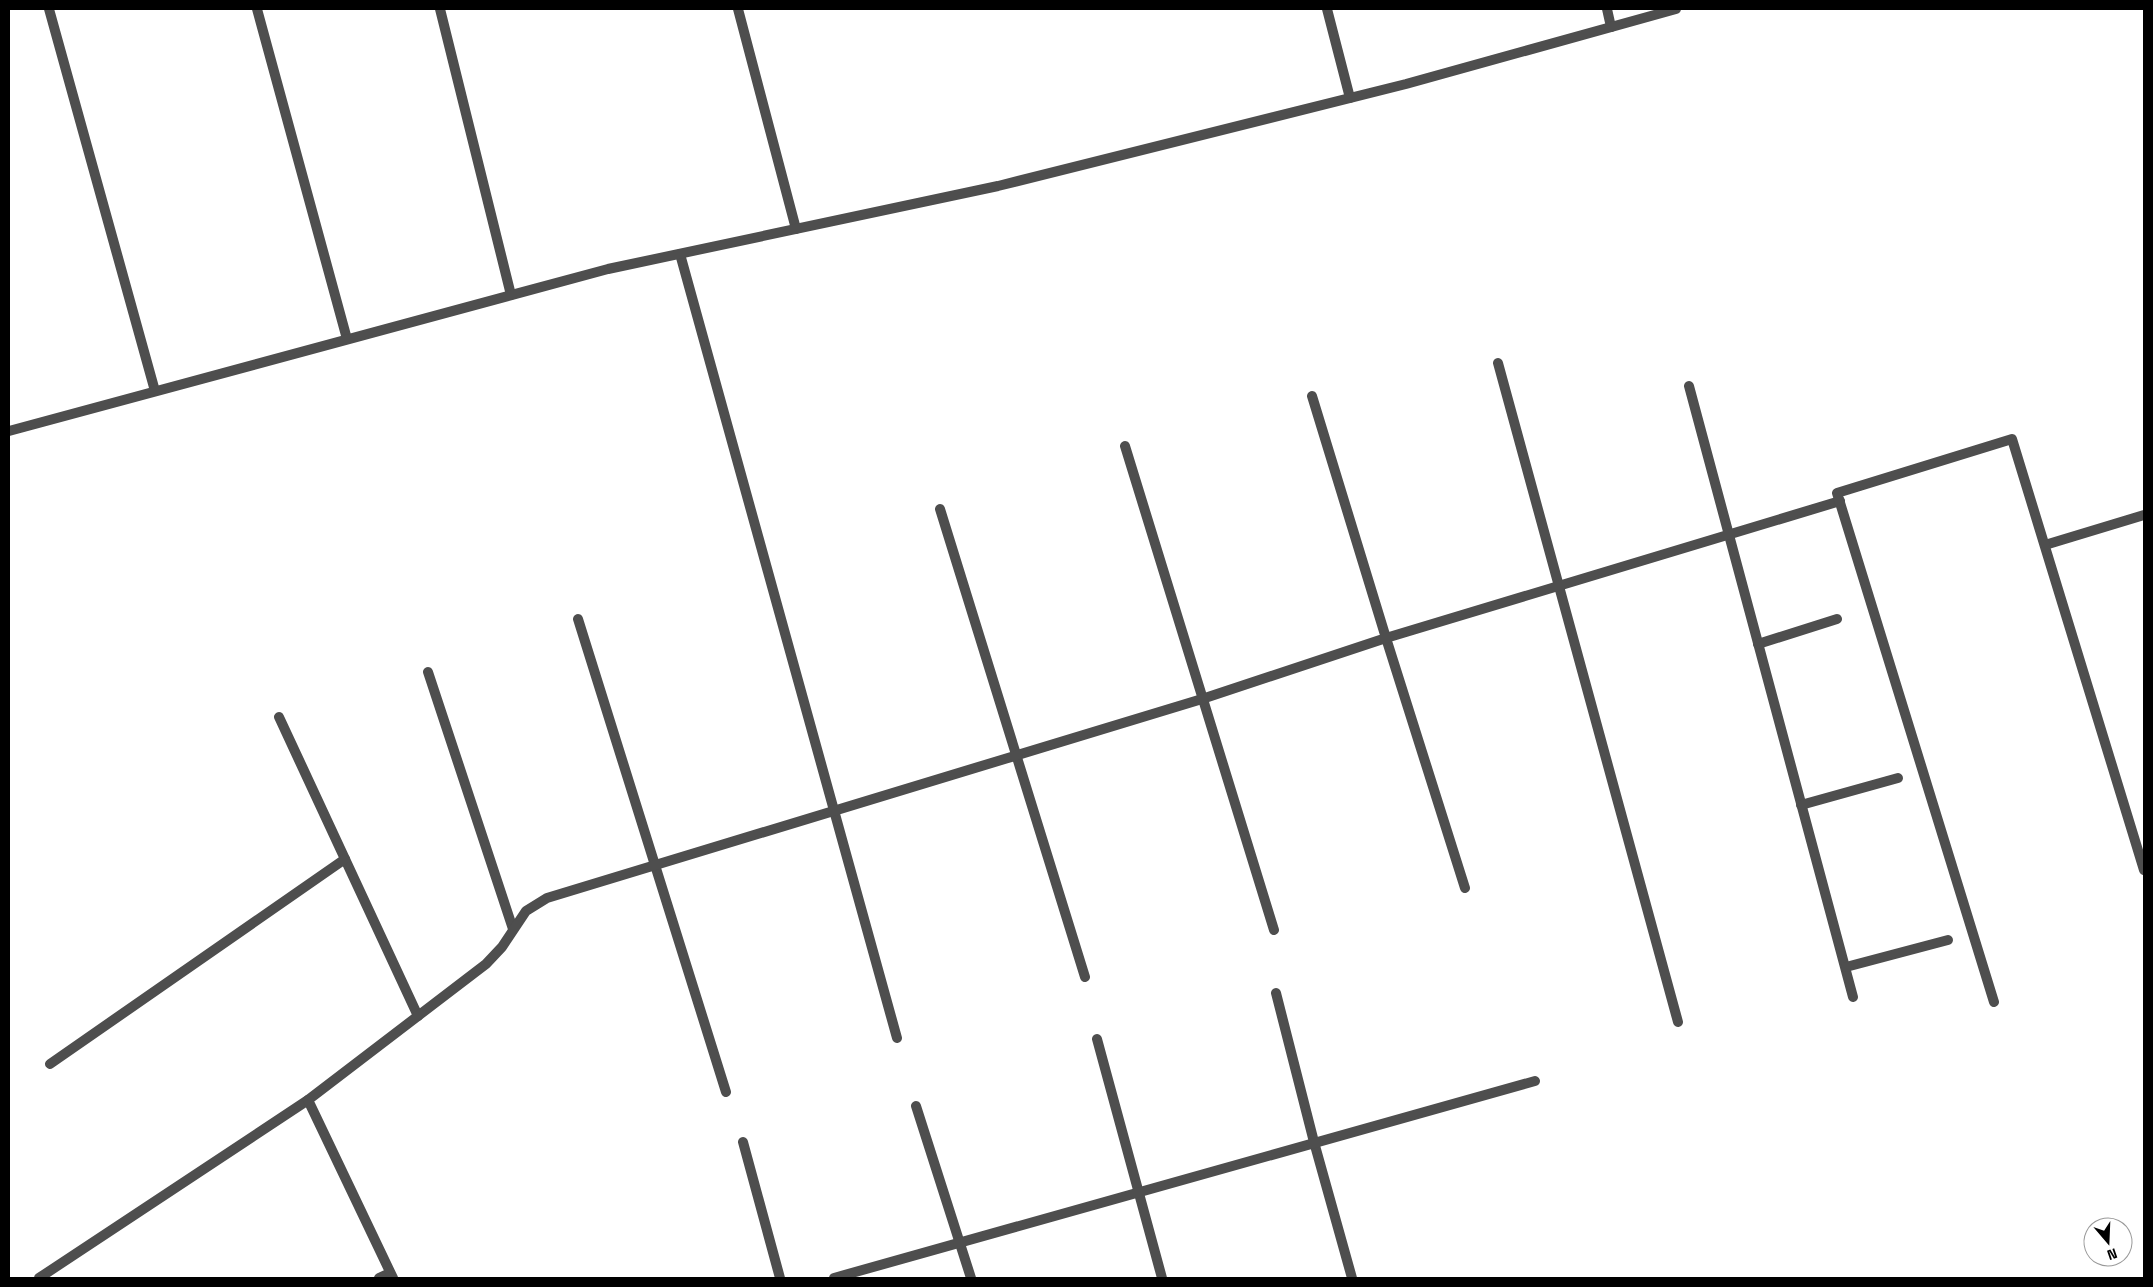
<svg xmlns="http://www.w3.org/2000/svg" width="2153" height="1287" font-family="'Space Grotesk',sans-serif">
  <rect width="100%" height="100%" fill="#fff"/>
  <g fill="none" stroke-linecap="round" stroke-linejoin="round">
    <!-- minor -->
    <g stroke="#4e4e4e" stroke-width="10">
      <polyline points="49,9 155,391"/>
      <polyline points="257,9 347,339"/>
      <polyline points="440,9 511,295"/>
      <polyline points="738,9 796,229"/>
      <polyline points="1327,9 1350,98"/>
      <polyline points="1607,9 1611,27"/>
      <polyline points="680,254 897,1038"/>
      <polyline points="1498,363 1678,1022"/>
      <polyline points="1689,386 1853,997"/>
      <polyline points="1125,446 1274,930"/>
      <polyline points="940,509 1085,977"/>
      <polyline points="2045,545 2144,515"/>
      <polyline points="578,619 726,1092"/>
      <polyline points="1758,644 1837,619"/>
      <polyline points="428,672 513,929"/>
      <polyline points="279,717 418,1016"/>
      <polyline points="1801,805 1898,778"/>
      <polyline points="1465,888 1386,638 1840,501"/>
      <polyline points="1846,967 1948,940"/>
      <polyline points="1276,993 1314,1142 1352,1278"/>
      <polyline points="1994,1002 1837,493 2012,439 2144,870"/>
      <polyline points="1097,1039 1162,1278"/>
      <polyline points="50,1064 345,859"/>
      <polyline points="916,1106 971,1278"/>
      <polyline points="743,1142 780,1278"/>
      <polyline points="39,1278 308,1100"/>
      <polyline points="379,1278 390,1273"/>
      <polyline points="393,1278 308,1100 486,964 502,947 526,911 547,898 1202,699 1386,638 1312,396"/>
      <polyline points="834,1278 1535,1081"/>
    </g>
    <!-- tertiary -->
    <polyline stroke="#4e4e4e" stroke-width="10" points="9,431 608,269 998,186 1406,84 1676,9"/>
  </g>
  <!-- border -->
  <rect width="2153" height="1287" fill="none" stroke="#000000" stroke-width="20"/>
  <!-- north arrow -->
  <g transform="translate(2108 1242) rotate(161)"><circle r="24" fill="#ffffff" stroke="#999999"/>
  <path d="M0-4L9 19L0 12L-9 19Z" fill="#000000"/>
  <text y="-8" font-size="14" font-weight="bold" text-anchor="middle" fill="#000000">N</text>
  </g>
</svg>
